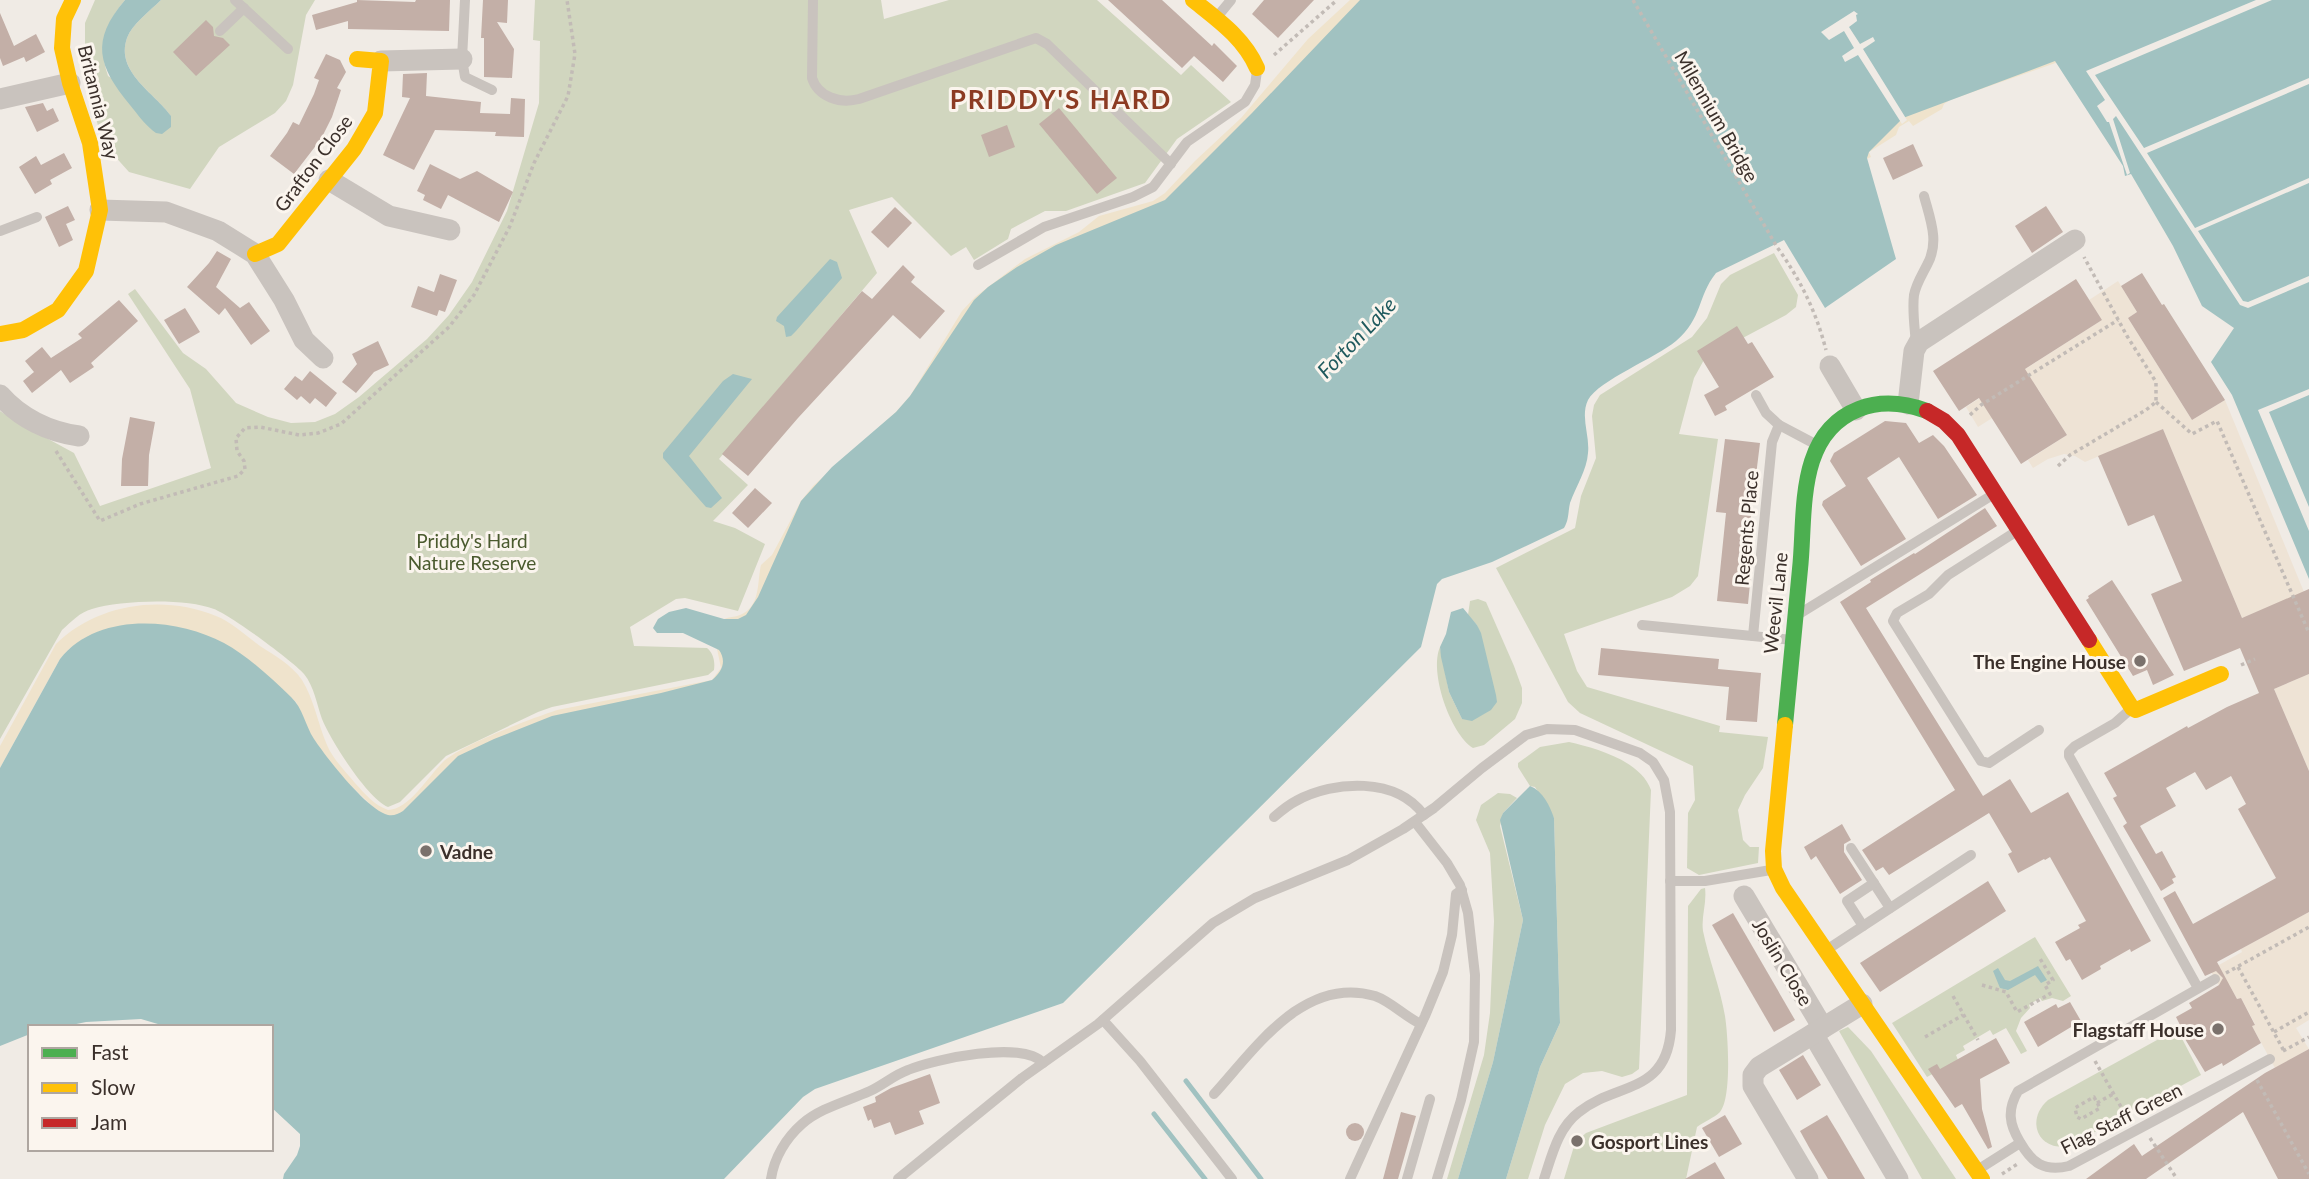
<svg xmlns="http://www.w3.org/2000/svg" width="2309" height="1179" font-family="Lato,sans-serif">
  <rect width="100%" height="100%" fill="#f0ebe5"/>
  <!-- green -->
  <g fill="#d1d6bf">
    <path d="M95 0H125C106 22 98 48 108 76L171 116C155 93 115 72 127 38 132 24 150 11 161 0H315L306 15 293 85 286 101 275 113 219 147 190 189 129 172 103 143 85 80V23Z"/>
    <path d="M535 0H881L884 19 949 0H1097L1181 75 1191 65 1231 102 1177 139 1145 183 1066 211H1045L1011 229 1008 239 974 260 966 247 951 256 892 197 849 210 877 273 719 459 748 485 713 521 735 528 765 544 738 611 685 598 676 599 630 627 634 646 707 648C714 654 715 662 714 670L708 675 552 707 538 712 446 756 400 802 388 807C367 798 331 741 322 719 317 705 314 686 304 674 293 661 230 615 214 609 186 598 121 600 92 609 80 612 71 622 62 630L0 739V411L17 422 74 453 100 506 211 468 190 389 128 294 135 289 183 353 206 369 236 403 268 417 291 423 315 422 335 414 359 397 427 339 449 315 472 282 507 211 539 103 540 41 533 40Z"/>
    <polygon points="1774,253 1798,295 1796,307 1786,315 1705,358 1694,378 1679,434 1718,439 1698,576 1690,586 1672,597 1564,634 1577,671 1587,687 1720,726 1719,732 1768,737 1763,768 1745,795 1738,810 1743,840 1750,847 1759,847 1758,863 1699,875 1687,868 1688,813 1695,800 1693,766 1580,713 1568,702 1496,568 1575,528 1581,496 1596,458 1592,416 1594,405 1600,395 1692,337 1707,318 1721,284 1730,275"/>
    <path d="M1478 599 1486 602 1514 666 1522 688V703L1515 719 1484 745 1473 748C1450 733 1429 672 1440 647L1449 692 1462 719C1476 717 1485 716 1494 705L1477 625 1468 615 1470 601Z"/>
    <path d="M1569 742C1596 748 1641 761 1651 790L1639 1069 1632 1074 1622 1077 1602 1071 1583 1073 1565 1084 1545 1125 1528 1179H1506L1540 1067 1560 1023 1554 818 1535 787 1530 786 1518 767V763L1540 747Z"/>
    <polygon points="1498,793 1510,794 1517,798 1503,813 1500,826 1523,920 1493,1062 1458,1179 1447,1179 1484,1055 1490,1013 1494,921 1490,853 1476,820 1481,805"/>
    <path d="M1705 888C1707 903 1701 917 1703 931 1709 960 1720 987 1725 1016 1728 1035 1732 1098 1720 1112 1714 1118 1703 1122 1697 1127L1686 1179H1564L1575 1143 1586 1133 1687 1095 1688 906 1701 889Z"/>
    <polygon points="2035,937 2071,996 2063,1001 2052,998 2042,1001 2040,998 2029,1005 2030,1008 2021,1018 2016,1031 2027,1051 2021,1054 2006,1028 1993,1035 1990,1030 1963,1046 1965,1050 1956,1055 1958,1060 1927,1077 1892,1023"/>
    <polygon points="1848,1027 1871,1051 1956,1179 1922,1179 1839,1031"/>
    <path d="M2177 1029 2201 1075 2069 1146C2038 1152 2025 1120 2048 1100Z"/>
  </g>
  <!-- sand -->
  <g fill="#efe3cc">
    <path d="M1350 0H1388L738 668 395 828 320 756 296 702 245 658 222 643 206 636 110 629 83 639 69 649 60 659 0 768V746L56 644C97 604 162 594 216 616 232 622 246 636 260 646 274 655 292 665 302 680 314 699 318 724 327 745 333 759 345 771 355 783 365 794 374 805 388 810 409 810 429 775 444 761 465 743 528 720 557 710L712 680 721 668 716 644 724 619C729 617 735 617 740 615 761 607 757 581 761 565L772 555 801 501 813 486 896 412 910 396 962 311 975 297 1025 259 1079 232 1099 216 1153 201 1165 193 1195 161 1241 118 1308 39Z"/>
    <polygon points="2042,55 2064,60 1950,100 1944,104 1942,109 1913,126 1909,121 1899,127 1896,135 1869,152 1871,157 1842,170 1868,133"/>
  </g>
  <!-- plaza -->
  <g fill="#eee3d5">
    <polygon points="2118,281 2137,312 2128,318 2192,420 2225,400 2304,592 2242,618 2163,429 2085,462 2075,456 2064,454 2048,459 2033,468 2028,460 2067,435 2038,389 1978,427 1966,407 2102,320 2089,300"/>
    <polygon points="2309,674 2309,771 2274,689"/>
    <polygon points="2309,912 2309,1020 2296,1028 2309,1049 2275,1068 2252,1026 2255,1024 2241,998 2237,999 2229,984 2221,989 2210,970 2242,952 2241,949"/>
  </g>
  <!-- water -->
  <g fill="#a1c2c1">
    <path d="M125 0H161C150 11 132 24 127 38 115 72 155 93 171 116V127L162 134 156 133C146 126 138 115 130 105 98 66 90 41 125 0Z"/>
    <path d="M1360 0H2309V579L2232 395 2211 362 2234 328 2202 306 2173 246 2131 174 2125 176 2123 166 2055 61 1903 118 1869 152 1867 158 1896 259 1825 308 1784 240 1716 273C1697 297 1703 318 1676 341 1656 358 1599 380 1588 400 1580 417 1590 435 1588 453 1587 470 1576 486 1570 503 1568 512 1569 520 1564 528L1492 562 1442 579 1437 584 1421 647 1063 1003 815 1089 803 1097 724 1179H283L284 1174 297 1155 300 1146V1134L271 1107V1027H168L141 1019 86 1022 62 1027H30V1034L0 1046V768L60 659C97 612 175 617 224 643 248 656 271 678 291 697 303 708 305 725 314 739 326 757 367 810 388 815 394 816 398 814 403 811L458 756 494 739 552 716 661 693 712 680C722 672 727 661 719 650L683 633H657L653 628 658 619 669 612 686 608 724 619H738L746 615 758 597 801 501 832 467 896 412 910 396 974 300 988 287 1017 267 1056 245 1165 200 1252 113Z"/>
    <polygon points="830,259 837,262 842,278 796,331 791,336 786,337 784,326 776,321 777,317"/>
    <polygon points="733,374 752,379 689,456 722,498 711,508 706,507 663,458 663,453 723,381"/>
    <polygon points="1463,608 1477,625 1481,633 1496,695 1497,702 1491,710 1472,721 1462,719 1449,692 1441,657 1440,647 1446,634 1451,612"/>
    <path d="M1530 786C1543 791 1550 806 1554 818L1560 1023 1540 1067 1506 1179H1458L1493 1062 1523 920 1500 820 1503 813Z"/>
    <polygon points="2038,966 2047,980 2041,983 2035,975 2008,990 2000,988 1993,971 1998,968 2005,980 2010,981"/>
  </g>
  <!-- pier -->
  <g fill="#f0ebe5">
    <polygon points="2256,0 2272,0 2095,75 2144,148 2309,78 2309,84 2147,153 2195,228 2309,178 2309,183 2198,231 2243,301 2248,302 2309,276 2309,282 2248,308 2240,305 2116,116 2113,119 2130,173 2127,175 2109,122 2107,122 2097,106 2105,100 2086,71"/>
    <polygon points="1854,11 1858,14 1856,15 1857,21 1849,27 1860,44 1873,37 1875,41 1863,49 1907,120 1902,124 1858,55 1845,62 1842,56 1854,48 1844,31 1829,40 1821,32"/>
    <polygon points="2309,389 2309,395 2269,412 2309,507 2309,531 2258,410"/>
  </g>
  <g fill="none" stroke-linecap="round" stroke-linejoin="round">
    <!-- stream -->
    <g stroke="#a1c2c1" stroke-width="5">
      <polyline points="1186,1081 1261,1179"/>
      <polyline points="1154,1114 1205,1179"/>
    </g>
  </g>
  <!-- building -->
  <g fill="#c3afa7">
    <polygon points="357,0 415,2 416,0 450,0 449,31 348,29 348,21 316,30 312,15 357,2"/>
    <polygon points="483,0 508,0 507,23 497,22 514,49 512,78 484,77 484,38 481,38"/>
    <polygon points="1108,0 1162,0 1212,46 1214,43 1237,66 1223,82 1194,56 1182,68"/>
    <polygon points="1264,0 1314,0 1278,38 1252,14"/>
    <polygon points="0,13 14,46 36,34 45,52 26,62 24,57 3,66 0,58"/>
    <polygon points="206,20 213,27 214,36 223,38 230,45 196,76 173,52"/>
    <polygon points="326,54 340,60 346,72 337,88 341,90 332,117 321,139 294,174 270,156 287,133 293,122 299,125 314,94 319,80 314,78"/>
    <polygon points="427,73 426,96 481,102 480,113 510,114 511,98 525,99 524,137 495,136 496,132 435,130 414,170 383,155 410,98 402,97 403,74"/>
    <polygon points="43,103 47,111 53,108 59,121 37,132 25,107"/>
    <polygon points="1059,108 1117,178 1097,194 1039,124"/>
    <polygon points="1007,125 1015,147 989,157 981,135"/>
    <polygon points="1913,144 1923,166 1893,180 1883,158"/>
    <polygon points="64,153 72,168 50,180 52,184 35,194 19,167 36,156 41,165"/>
    <polygon points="430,164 460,179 477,171 513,192 499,222 448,195 441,209 423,200 425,195 417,191"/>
    <polygon points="68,206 75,220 66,224 73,240 59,247 45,217"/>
    <polygon points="2046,206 2063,232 2032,253 2015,226"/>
    <polygon points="895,207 912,223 888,248 871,232"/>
    <polygon points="217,251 231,259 216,287 240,308 249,302 270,331 251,345 225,308 219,315 187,287 209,263"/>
    <polygon points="903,265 915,277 911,282 945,311 920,339 893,315 798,418 748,476 722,454 862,291 872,299"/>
    <polygon points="2142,273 2162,305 2164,304 2225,400 2192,420 2128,318 2137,312 2121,286"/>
    <polygon points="440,274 457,280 445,312 439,310 437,316 411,307 418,286 434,292"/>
    <polygon points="2076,279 2102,320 2025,369 2067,435 2021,464 1979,398 1959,411 1933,371"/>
    <polygon points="119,300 138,321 91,363 94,367 70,383 61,370 32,393 23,381 34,372 25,361 42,347 51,358 82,338 78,334"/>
    <polygon points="185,308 200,332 179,344 164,320"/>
    <polygon points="1737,326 1748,344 1752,342 1774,377 1725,406 1727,410 1715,416 1704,395 1719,387 1697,351"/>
    <polygon points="378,341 389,365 374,372 356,393 342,382 357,364 352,354"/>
    <polygon points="310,371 337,393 326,407 315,398 310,404 301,396 297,400 284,389 295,376 302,381"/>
    <polygon points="130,417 155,422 149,455 148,486 121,486 122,459"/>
    <polygon points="1885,421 1906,423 1919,443 1933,435 1944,446 1977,495 1938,519 1899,457 1867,478 1906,539 1861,566 1822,505 1823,501 1846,486 1830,461 1834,453"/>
    <polygon points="2163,429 2242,618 2309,589 2309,674 2274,689 2309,771 2309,912 2217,962 2237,999 2241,998 2255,1025 2252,1026 2261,1043 2223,1066 2222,1063 2205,1072 2182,1034 2184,1033 2176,1017 2192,1008 2189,1003 2219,985 2223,978 2216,971 2205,976 2163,898 2175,891 2193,924 2276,878 2238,809 2246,804 2231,776 2206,790 2195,772 2166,788 2176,806 2140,826 2156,854 2162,851 2176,877 2172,879 2174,883 2161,891 2123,826 2127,823 2113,798 2117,796 2104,773 2187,726 2188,728 2227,707 2259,693 2240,648 2184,671 2151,594 2182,581 2154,515 2128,526 2098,456"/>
    <polygon points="1725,439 1760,443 1749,532 1755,533 1748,604 1717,601 1726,513 1716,512"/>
    <polygon points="755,488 772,503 748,528 732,513"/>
    <polygon points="1985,508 1997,526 1866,608 1983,796 2010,779 2031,813 2068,792 2151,941 2131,952 2130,949 2100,966 2101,969 2082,980 2070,959 2066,961 2055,942 2080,928 2078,925 2086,921 2050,857 2045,860 2044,859 2018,873 2008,854 2012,852 1989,813 1889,875 1883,867 1876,871 1862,850 1955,790 1840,602 1871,582 1870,580 1914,553 1915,554"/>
    <polygon points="2112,580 2174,675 2153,685 2147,670 2133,676 2086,600 2089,598 2088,596"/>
    <polygon points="1601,648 1719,659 1718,669 1761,673 1757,722 1726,720 1729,687 1598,675"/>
    <polygon points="1842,824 1851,840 1844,844 1844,852 1862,880 1840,894 1816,856 1811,860 1804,847"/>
    <polygon points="1988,881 2006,911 1880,992 1860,963"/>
    <polygon points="1733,913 1795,1020 1774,1032 1712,925"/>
    <polygon points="2070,1002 2081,1021 2038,1047 2024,1022 2056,1004 2058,1008"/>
    <polygon points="1996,1038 2010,1063 1980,1079 1982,1109 1992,1147 1988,1149 1962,1104 1955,1108 1928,1069 1937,1064 1940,1069"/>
    <polygon points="2309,1049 2309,1179 2278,1179 2243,1112 2146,1179 2086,1179 2134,1144 2142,1156 2265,1073"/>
    <polygon points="1803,1055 1821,1085 1797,1100 1779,1070"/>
    <polygon points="930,1074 940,1103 919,1111 924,1124 895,1135 890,1122 874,1128 871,1119 868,1121 863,1107 876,1102 875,1097 891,1088"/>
    <polygon points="1401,1112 1416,1116 1398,1179 1383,1179"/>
    <polygon points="1725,1115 1742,1144 1719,1157 1702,1128"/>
    <polygon points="1827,1115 1838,1133 1865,1179 1828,1179 1810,1149 1800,1131"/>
    <circle cx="1355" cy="1132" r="9"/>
    <polygon points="1715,1162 1725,1179 1685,1179"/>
  </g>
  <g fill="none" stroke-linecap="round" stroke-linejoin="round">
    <!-- path -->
    <g stroke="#c2bbb6" stroke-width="3.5" stroke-dasharray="3.5 3.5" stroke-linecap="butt">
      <path d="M1633 0 1777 247C1800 279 1816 311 1826 350"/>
      <polyline points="1274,55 1337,0"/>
      <polyline points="2156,402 2192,434 2217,421 2309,633"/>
      <polyline points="1970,415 1981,405 2118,320"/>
      <polyline points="56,451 100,521 140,504 238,476 245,469 244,461 237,451 236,438 245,428 260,427 299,435 318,433 341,424 449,327 474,295 510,226 534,163 568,96 575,54 567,0"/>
      <polyline points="2058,466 2070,455 2146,410 2156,402 2156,382 2127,336 2084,257"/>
      <polyline points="2241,665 2255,659"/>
      <polyline points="2238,967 2284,1051"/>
      <polyline points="2226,973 2309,927"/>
      <polyline points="1982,985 2006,992 2017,1012 2050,994 2045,985 2053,980 2039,957"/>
      <polyline points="1953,996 1978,1040"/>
      <polyline points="2274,1032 2309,1012"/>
      <polyline points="1925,1037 1963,1015"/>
      <polyline points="2283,1051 2309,1037"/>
      <polyline points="2095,1061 2129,1121"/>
      <polyline points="2257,1080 2309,1174"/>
      <polygon points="2094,1097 2100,1108 2081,1119 2077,1117 2075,1108"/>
      <polyline points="2097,1103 2113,1094"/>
      <polyline points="2150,1138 2177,1179"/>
      <polyline points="2002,1174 2019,1163"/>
    </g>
    <!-- lane -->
    <g stroke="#c9c3be" stroke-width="10">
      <polyline points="235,0 288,49"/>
      <polyline points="465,0 462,59 465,77 492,90"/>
      <path d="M813 0 812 78C818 97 840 104 859 99L1036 38 1047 44 1171 164"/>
      <polyline points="1217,17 1231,0"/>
      <polyline points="220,31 244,8"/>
      <polyline points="0,231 37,217"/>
      <polyline points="978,265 1044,227 1133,197 1153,187 1187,142 1245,102 1255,85 1257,71"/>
      <path d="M1916 345C1915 329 1912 311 1914 295 1916 284 1922 275 1927 265 1940 242 1930 219 1924 196"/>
      <polyline points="1779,425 1817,445"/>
      <polyline points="2017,531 1948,575 1929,594 1897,613 1893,621 1981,761 1989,763 2039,730"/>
      <polyline points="1799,614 1994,494"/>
      <polyline points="1642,625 1792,640"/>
      <polyline points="1753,636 1772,442 1779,425 1766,413 1756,395"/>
      <polyline points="2132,708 2115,723 2075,746 2069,752 2069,756 2198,988"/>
      <path d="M1274 817C1281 811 1288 805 1296 801 1335 780 1396 777 1424 815"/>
      <polyline points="1415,822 1447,863 1460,885 1468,913 1475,975 1474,1042 1461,1100 1437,1179"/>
      <polyline points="1851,848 1890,908"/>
      <polyline points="1670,881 1705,881 1771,870"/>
      <polyline points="1863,926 1847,901 1874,883"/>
      <polyline points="1828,949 1971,855"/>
      <path d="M2215 979 2018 1091C2007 1110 2009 1124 2020 1142 2032 1163 2044 1172 2069 1166L2270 1059"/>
      <polyline points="1103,1020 1140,1061 1232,1179"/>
      <path d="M1214 1094C1255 1049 1304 975 1375 996 1392 1002 1405 1017 1421 1024"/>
      <polyline points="1979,1169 2020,1143"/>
      <path d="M771 1179C774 1158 786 1138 802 1124 820 1108 848 1101 870 1091 883 1085 894 1075 908 1070 934 1059 1023 1040 1043 1063"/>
      <path d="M898 1179 1022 1078 1098 1024 1213 923 1255 898 1348 860 1403 829 1434 808 1482 768 1526 735 1547 729 1575 730 1640 753 1653 762 1664 780 1670 812 1671 1030C1666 1095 1616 1082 1579 1112 1558 1128 1552 1155 1544 1179"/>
      <polyline points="1350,1179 1425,1016 1443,972 1452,935 1456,894 1462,890"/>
      <polyline points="1407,1179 1430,1099"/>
    </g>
    <!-- street -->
    <g stroke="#c9c3be" stroke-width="21">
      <polyline points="381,61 462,59"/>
      <polyline points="0,99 70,83"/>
      <polyline points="329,180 389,216 450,230"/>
      <polyline points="100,210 166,212 218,231 255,254 284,300 304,340 323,358"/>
      <polyline points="1830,366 1856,410"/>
      <path d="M0 395C20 418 49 432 79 436"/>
      <polyline points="1908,404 1914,351 1919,342 2075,240"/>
      <polyline points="1744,896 1823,1028"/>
      <polyline points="1813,1034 1898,1179"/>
      <polyline points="1808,1179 1753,1086 1753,1075 1759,1067 1862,1004"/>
    </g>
    <!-- fast -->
    <path stroke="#4caf50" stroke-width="16" d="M1785 725C1790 673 1795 621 1800 569 1806 514 1795 434 1859 409 1882 400 1905 403 1927 411"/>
    <!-- slow -->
    <g stroke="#ffc107" stroke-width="16">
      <path d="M1193 0C1218 20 1244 38 1257 68"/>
      <polyline points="255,254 278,244 354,149 375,113 381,61 357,59"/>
      <polyline points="0,334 23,330 58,310 86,271 100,210 90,143 70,83 62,48 64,19 73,0"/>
      <polyline points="2089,640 2132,708 2136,710 2221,674"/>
      <polyline points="1785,725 1773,851 1774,869 1783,888 1982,1179"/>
    </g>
    <!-- jam -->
    <polyline stroke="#c62828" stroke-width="16" points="1927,411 1944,421 1958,435 2089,640"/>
  </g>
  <!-- markers -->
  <g fill="#7a716c" stroke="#fbf5ee" stroke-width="2.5">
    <circle cx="2140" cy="661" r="7"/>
    <circle cx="426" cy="851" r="7"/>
    <circle cx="2218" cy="1029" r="7"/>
    <circle cx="1577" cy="1141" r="7"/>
  </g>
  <g text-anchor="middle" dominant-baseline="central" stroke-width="6" stroke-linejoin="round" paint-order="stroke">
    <!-- street labels -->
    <g font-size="19" fill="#3b302b" stroke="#fbf5ee">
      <text transform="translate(99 102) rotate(76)">Britannia Way</text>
      <text transform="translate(1717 116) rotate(60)">Milennium Bridge</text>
      <text transform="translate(313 163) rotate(-53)">Grafton Close</text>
      <text transform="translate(1746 528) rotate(-85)">Regents Place</text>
      <text transform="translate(1775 603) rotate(-84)">Weevil Lane</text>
      <text transform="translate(1783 962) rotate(59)">Joslin Close</text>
      <text transform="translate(2121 1118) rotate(-27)">Flag Staff Green</text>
    </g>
    <!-- park labels -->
    <g font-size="19" fill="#4a5a2e" stroke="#fbf5ee">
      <text x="472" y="540">Priddy's Hard<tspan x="472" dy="22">Nature Reserve</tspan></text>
    </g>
    <!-- poi labels -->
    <g font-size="19" font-weight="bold" fill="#3b302b" stroke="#fbf5ee" text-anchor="end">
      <text x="2126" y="661">The Engine House</text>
      <text x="440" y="851" text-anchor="start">Vadne</text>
      <text x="2204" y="1029">Flagstaff House</text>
      <text x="1591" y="1141" text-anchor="start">Gosport Lines</text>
    </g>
    <!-- water labels -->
    <g font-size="21" font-style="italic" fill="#1f5a5e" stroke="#fbf5ee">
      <text transform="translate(1356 337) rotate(-46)">Forton Lake</text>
    </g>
    <!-- district labels -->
    <g font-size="26" font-weight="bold" letter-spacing="2" fill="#8c3b22" stroke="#fbf5ee">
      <text x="1061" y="99">PRIDDY'S HARD</text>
    </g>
  </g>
  <!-- legend -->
  <rect x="28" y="1025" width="245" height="126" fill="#fbf5ee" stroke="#aea6a0" stroke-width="2"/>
  <rect x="42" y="1048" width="35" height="10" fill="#4caf50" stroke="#aea6a0" stroke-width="2"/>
  <text x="91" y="1060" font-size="21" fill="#3b302b">Fast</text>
  <rect x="42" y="1083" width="35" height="10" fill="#ffc107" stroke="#aea6a0" stroke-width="2"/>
  <text x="91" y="1095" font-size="21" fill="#3b302b">Slow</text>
  <rect x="42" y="1118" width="35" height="10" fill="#c62828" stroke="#aea6a0" stroke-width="2"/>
  <text x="91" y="1130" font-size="21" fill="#3b302b">Jam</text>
</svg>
